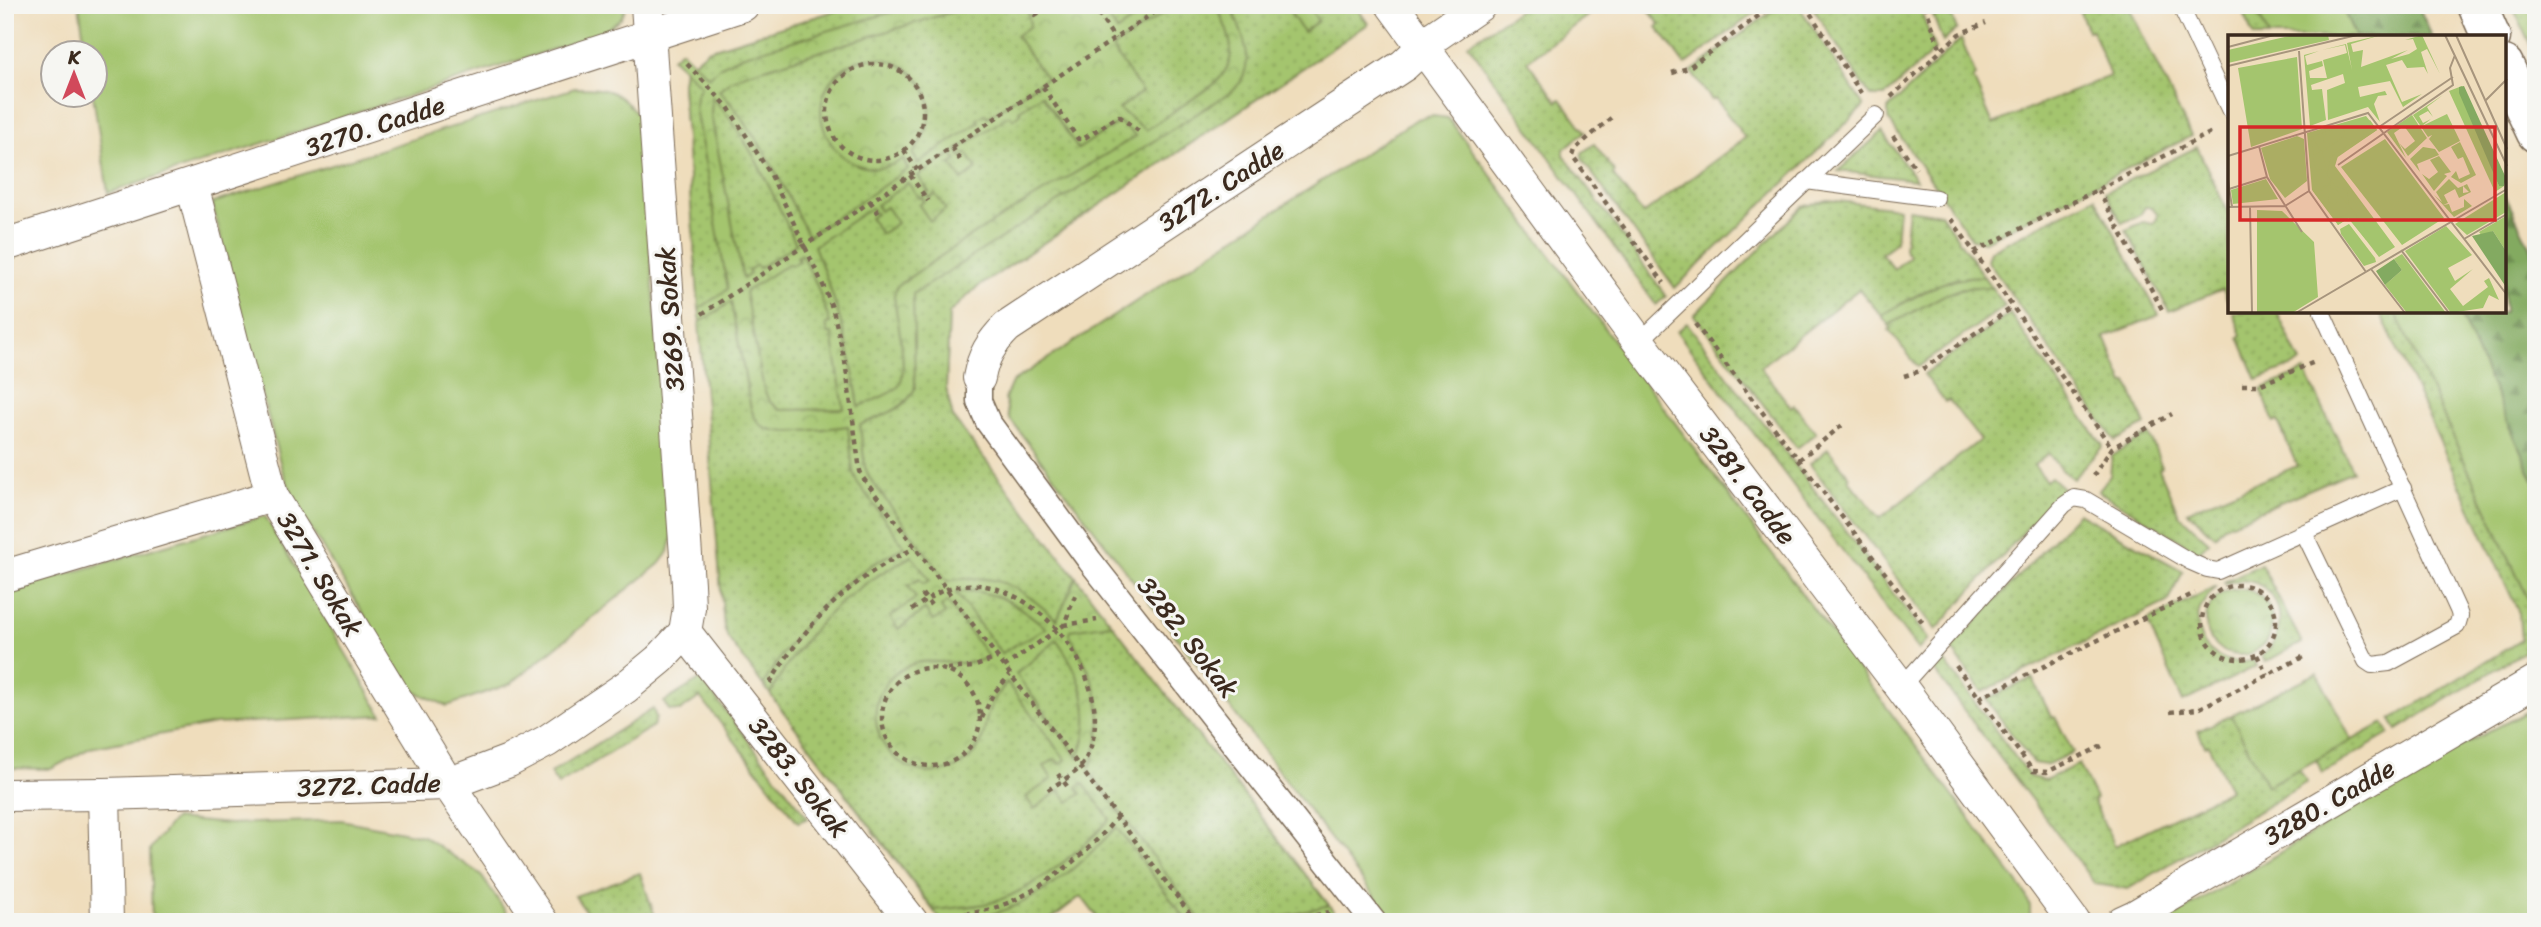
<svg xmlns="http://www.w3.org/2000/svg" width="2541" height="927" font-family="Sriracha,sans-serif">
  <defs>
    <pattern id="forest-firs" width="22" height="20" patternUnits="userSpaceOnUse" patternTransform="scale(1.75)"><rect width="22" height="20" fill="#83aa61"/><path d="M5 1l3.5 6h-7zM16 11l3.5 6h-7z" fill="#6c8b4f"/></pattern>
    <pattern id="park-crowns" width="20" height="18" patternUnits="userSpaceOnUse" patternTransform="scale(1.75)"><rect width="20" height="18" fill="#a4c56e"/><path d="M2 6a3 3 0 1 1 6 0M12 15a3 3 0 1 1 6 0" fill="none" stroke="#8ea95f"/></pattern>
    <pattern id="garden-dots" width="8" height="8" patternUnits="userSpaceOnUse" patternTransform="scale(1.75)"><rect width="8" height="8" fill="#a4c56e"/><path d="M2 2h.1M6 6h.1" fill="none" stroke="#8ea95f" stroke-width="1.8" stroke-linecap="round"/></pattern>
  </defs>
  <rect width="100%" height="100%" fill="#f6f6f2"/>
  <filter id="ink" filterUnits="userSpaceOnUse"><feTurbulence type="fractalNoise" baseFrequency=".0143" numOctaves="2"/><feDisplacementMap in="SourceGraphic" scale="14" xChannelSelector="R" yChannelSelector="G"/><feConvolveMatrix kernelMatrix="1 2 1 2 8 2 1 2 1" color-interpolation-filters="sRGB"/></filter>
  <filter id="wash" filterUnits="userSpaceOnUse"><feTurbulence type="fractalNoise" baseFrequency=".00686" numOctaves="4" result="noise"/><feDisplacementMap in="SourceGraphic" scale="28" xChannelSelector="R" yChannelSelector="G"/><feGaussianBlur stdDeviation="1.57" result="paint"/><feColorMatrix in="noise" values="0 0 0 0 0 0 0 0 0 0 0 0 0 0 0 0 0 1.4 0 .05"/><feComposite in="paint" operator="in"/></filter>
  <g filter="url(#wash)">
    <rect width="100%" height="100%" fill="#efddbc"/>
    <!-- grass -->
    <g fill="#a4c56e" stroke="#707846" stroke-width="2">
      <polygon points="79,5 627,5 621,18 600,34 108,193 93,95 94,94 94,52 86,52"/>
      <polygon points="2254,5 2341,5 2356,37 2269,37"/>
      <path d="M575 88C610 88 617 90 640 117L673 536 669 551 659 564 510 684 447 706 411 690 299 510 282 470 212 203Z"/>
      <polygon points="1432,116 1448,118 2025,893 2030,906 2030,922 1394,922 1009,418 1005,398 1012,382 1417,119"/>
      <polygon points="1973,276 1984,277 1992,288 1972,287 1959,289 1889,325 1881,315 1939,284"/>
      <polygon points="2395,312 2459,312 2536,485 2536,616"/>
      <polygon points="265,516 382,715 215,724 90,748 51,769 5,768 5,592"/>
      <polygon points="2317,673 2352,741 2267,786 2231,715"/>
      <polygon points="2536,707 2536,915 2525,922 2165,922 2430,762"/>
      <polygon points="174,819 229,824 341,820 423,836 480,874 513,922 152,922 150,849"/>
    </g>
    <!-- forest -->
    <g fill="url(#forest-firs)" stroke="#5f6a40" stroke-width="2">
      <polygon points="2341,5 2418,5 2432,37 2356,37"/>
      <polygon points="2504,193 2536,260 2536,485 2459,312 2504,312"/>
    </g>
    <!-- park -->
    <g fill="url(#park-crowns)" stroke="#707846" stroke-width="2">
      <polygon points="854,5 1355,5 1368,24 975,289 949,313 946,388 953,418 1342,922 1101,922 1081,896 1047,922 942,922 728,638 724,627 682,85 684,69 672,58 681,50 693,62 708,50"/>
      <circle cx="2239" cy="622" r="33"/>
    </g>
    <!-- garden -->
    <g fill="url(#garden-dots)" stroke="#707846" stroke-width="2">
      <polygon points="854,5 916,5 741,56 721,66 709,77 693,62 708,50"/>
      <path d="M975 5H1027L1030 26 1016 36 1046 78 988 117 985 114 977 119 979 122 918 163 913 154C937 121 938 85 899 64 885 56 866 56 852 63 783 101 843 198 903 159L908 169 808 236C783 185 758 132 719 90L730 81 745 74Z"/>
      <polygon points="1100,5 1155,5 1117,31"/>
      <path d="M1176 5H1217C1229 37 1243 58 1213 85L1146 130 1119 109 1142 92 1112 48Z"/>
      <path d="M1231 5H1286L1303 32 1318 21 1308 5H1355L1368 24 975 289 949 313 946 388 953 418 1076 577 1057 620C1021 587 997 571 947 581L870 479 865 467 860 425C880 416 906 410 915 388L913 294 1234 90C1259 63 1242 35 1231 5Z"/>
      <polygon points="1527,5 1602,5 1527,61 1557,101 1561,99 1585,132 1564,149 1564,155 1666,296 1656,305 1468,44"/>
      <polygon points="1645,5 1765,5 1685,65 1657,27 1660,25"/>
      <polygon points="1780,5 1798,5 1864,106 1675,288 1582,159 1582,153 1594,144 1615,172 1613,175 1643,214 1745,138 1716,99 1712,100 1691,72"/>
      <polygon points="1811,5 1919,5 1935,50 1885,96 1870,96"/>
      <polygon points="1929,5 1947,5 1957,29 1943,42"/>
      <polygon points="2077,5 2128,5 2191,136 1985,241 1972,239 1888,119 1888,109 1961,39 1976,76 1973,78 1993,124 2110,76 2092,30 2088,31"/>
      <polygon points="2239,5 2254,5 2269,37 2254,37"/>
      <polygon points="2512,5 2528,5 2536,21 2536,57"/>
      <polygon points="684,69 701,86 696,96 695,108 728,289 699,309 682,85"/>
      <path d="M1042 95 1078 149 1119 122 1136 136 969 237 897 286 894 296C896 315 910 374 898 387 888 396 870 401 859 407 851 350 836 299 814 246L871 208 876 214 870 218 881 234 897 223 886 207 880 211 876 205 908 183 919 198 922 197 924 201 919 205 930 221 946 209 935 194 929 198 926 193 929 192 918 176 952 154 957 160 951 164 962 180 977 169 967 153 961 157 957 150 1010 115 1013 119 1021 113 1019 110Z"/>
      <path d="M712 97C749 136 773 195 796 244L759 268 756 265 748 271 750 274 743 279 711 115Z"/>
      <polygon points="1882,132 1916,180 1838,171"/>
      <polygon points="2197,147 2229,215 2229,303 2223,289 2169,311 2126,230 2143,222 2152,224 2157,219 2157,213 2152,207 2145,207 2140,215 2122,223 2105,192"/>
      <polygon points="2095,197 2159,315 2105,337 2124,384 2128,383 2145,425 2115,441 1987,260 1990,251"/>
      <path d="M1828 200 1899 208 1896 242 1881 253 1894 269 1910 256 1904 249 1908 209 1941 214 1984 277C1947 273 1913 298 1881 315L1859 289 1760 367 1791 407 1794 405 1816 433 1797 448 1694 315 1802 207Z"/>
      <polygon points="801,254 816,283 830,323 826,324 828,334 832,334 844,409 780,410 769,401 764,390 745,292 788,264 792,265 799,261 797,257"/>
      <polygon points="1972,287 1992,288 2005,306 1918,367 1889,330 1891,328 1889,325 1946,294"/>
      <path d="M731 302 751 409C754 416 757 423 764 427 783 437 827 428 848 426L853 472 857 482 905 547C841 576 798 625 763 685L728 638 724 627 699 323Z"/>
      <polygon points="2233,312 2277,312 2301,363 2257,380 2239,337 2242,335"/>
      <polygon points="2380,312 2395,312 2536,616 2536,644 2397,730 2391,720 2521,640 2519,613"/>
      <polygon points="2010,314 2103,446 2073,479 2061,470 2049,454 2034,465 2046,481 2051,477 2063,488 1936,630 1810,464 1828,449 1850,477 1848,479 1880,518 1980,440 1949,400 1945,402 1924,374"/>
      <polygon points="1687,323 1928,639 1918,650 1677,332"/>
      <polygon points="2305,371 2353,471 2224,526 2215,536 2187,511 2297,466 2278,421 2274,422 2261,389"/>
      <polygon points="2149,434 2162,467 2159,469 2179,515 2209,542 2199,552 2098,491 2110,476 2112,456"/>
      <polygon points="2078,513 2183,571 2169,601 1982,692 1951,648"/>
      <path d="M912 556 930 580 924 584 919 579 908 586 916 598 890 617 898 629 925 610 933 621 945 614 941 607 947 602 989 658C980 660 972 663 963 663 945 664 927 658 910 665 856 687 869 765 926 772 940 774 955 770 966 761 986 745 982 735 988 714 992 702 999 692 1007 683L1066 760 1060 764 1055 759 1044 766 1052 779 1026 797 1034 809 1060 790 1069 802 1081 794 1077 787 1083 783 1110 819C1081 851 1032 892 989 903 971 907 952 908 934 910L770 694C806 628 846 590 912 556Z"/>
      <path d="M2261 564 2302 643 2265 662 2262 656C2300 623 2271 566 2225 584L2224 582Z"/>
      <path d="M2217 586C2212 593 2202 600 2199 612 2191 646 2224 669 2254 660L2257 666 2183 702 2147 621Z"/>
      <path d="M969 591C1001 593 1023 608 1046 628L1001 653 956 593Z"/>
      <path d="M1112 624 1329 905 1265 922H1202L1089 771C1111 715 1098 683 1069 634L1070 630Z"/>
      <path d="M1057 640C1082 675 1096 716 1078 757L1016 674Z"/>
      <polygon points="1943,659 2030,777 2045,780 2079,764 2096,799 2093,801 2115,846 2230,790 2208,745 2205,746 2198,731 2231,715 2267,786 2299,769 2307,782 2128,889 2095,884 1933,669"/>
      <polygon points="2032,678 2052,718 2055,717 2073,752 2046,765 2033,763 1986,699"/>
      <polygon points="701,679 808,818 798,822 700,697 680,711 669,710 664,702"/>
      <polygon points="653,709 656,718 653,726 558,785 550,773"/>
      <polygon points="2383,723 2389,734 2323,773 2316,760"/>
      <path d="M1116 827 1188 922H1101L1081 896 1047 922H953C967 920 982 918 996 913 1042 899 1085 861 1116 827Z"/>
      <polygon points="640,873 657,922 593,922 575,896"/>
    </g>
  </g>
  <g filter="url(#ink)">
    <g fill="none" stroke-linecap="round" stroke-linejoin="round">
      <defs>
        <g id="service">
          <polyline points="2180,5 2230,111"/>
          <polyline points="1806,181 1936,198"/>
          <polyline points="1639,342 1876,115"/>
          <polyline points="2304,533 2366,661 2372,665 2389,663 2457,626 2460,616 2458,610 2322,312"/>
          <polyline points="1901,687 2064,505 2074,498 2086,500 2191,562 2207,569 2218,571 2403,488"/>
        </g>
        <polyline id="pedestrian" points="979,378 979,401 988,422 1090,561 1374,922"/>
        <g id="minor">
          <polyline points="647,5 688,584 689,608 685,632"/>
          <polyline points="1392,5 1639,342 1901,687 2074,922"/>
          <polyline points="192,185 272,496 448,784 542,922"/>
          <polyline points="5,245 743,5"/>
          <path d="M979 378C983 356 991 343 1007 327L1404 65 1435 36 1480 5"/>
          <polyline points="5,576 272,496"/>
          <polyline points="685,632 912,922"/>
          <polyline points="104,794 107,922"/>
          <polyline points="5,795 104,794 448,784 509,761 547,741 626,687 660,659 685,632"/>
          <polyline points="2122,922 2135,916 2536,681"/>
        </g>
        <g id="secondary">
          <polyline points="2477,5 2491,37"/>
          <polyline points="2504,65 2536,133"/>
        </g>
      </defs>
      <!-- service casing -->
      <use href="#service" stroke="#7a6955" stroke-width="18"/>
      <!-- pedestrian casing -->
      <use href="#pedestrian" stroke="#7a6955" stroke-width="27"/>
      <!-- minor casing -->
      <use href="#minor" stroke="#7a6955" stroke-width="34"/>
      <!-- secondary casing -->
      <use href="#secondary" stroke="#7a6955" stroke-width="41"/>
      <!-- path -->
      <g stroke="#7a6955" stroke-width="4.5" stroke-dasharray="5 5" stroke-linecap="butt">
        <polyline points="1032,5 1035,15 1051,5"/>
        <polyline points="1092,5 1115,39"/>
        <polyline points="1805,5 1861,93"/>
        <polyline points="1925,5 1941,51"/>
        <polyline points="687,64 728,107 771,175 823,285 833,310 845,361 860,471 863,478 1196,922"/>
        <circle cx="875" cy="112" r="48"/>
        <polyline points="1672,73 1688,68 1773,5"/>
        <polyline points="1043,87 1078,139 1083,139 1119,116 1141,133"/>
        <polyline points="1891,97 1959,34 1986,23"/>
        <polyline points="1611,118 1574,150 1572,156 1664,283"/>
        <polyline points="1893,136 1916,169"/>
        <polyline points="952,147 960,160"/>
        <polyline points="904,150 917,170"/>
        <polyline points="910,175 928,201"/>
        <polyline points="2098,190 2164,313"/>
        <polyline points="870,201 879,214"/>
        <polyline points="1951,219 2112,448"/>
        <polyline points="1974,252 2214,131"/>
        <polyline points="702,314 1165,5"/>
        <polyline points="1695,324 1923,623"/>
        <polyline points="1904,376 1920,371 2013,307"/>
        <polyline points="2242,385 2259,385 2317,361"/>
        <polyline points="1799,460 1845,423"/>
        <polyline points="2093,476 2112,448 2172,414"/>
        <circle cx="2239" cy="622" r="37"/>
        <polyline points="922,594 931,605"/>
        <path d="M912 610C929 598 943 587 964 585 1041 578 1124 690 1085 760 1079 773 1059 782 1048 790"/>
        <polyline points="1064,625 1097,620"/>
        <polyline points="2257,655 2267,675"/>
        <polyline points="1956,666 2033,771 2047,772 2102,746"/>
        <polyline points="1004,667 1064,625 1076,593"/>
        <circle cx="931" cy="717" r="49"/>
        <polyline points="947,669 973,667 997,658"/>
        <path d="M770 683C805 624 852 577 915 548"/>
        <polyline points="1979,698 2195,593"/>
        <polyline points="2170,712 2198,709 2307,655"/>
        <polyline points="982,718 993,694 1010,675"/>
        <polyline points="1058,774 1067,786"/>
        <path d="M945 916C961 914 978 913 994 908 1037 895 1090 852 1117 817"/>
        <polyline points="1286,922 1329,912"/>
      </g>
      <!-- service -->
      <use href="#service" stroke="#fff" stroke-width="16"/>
      <!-- pedestrian -->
      <use href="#pedestrian" stroke="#fff" stroke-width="24"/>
      <!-- minor -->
      <use href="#minor" stroke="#fff" stroke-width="32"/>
      <!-- secondary -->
      <use href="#secondary" stroke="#fff" stroke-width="38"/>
    </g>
  </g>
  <g text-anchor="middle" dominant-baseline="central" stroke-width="6" stroke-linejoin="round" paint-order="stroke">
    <!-- street labels -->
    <g font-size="26" fill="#3b2a1e" stroke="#f6f6f2">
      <text transform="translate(375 126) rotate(-18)">3270. Cadde</text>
      <text transform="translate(1221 186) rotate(-33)">3272. Cadde</text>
      <text transform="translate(670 319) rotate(-94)">3269. Sokak</text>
      <text transform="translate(1748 485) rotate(53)">3281. Cadde</text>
      <text transform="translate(320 574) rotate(59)">3271. Sokak</text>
      <text transform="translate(1188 637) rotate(52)">3282. Sokak</text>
      <text transform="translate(799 777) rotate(52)">3283. Sokak</text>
      <text transform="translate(369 785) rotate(-2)">3272. Cadde</text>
      <text transform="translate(2329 802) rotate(-30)">3280. Cadde</text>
    </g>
  </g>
  <!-- overview -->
  <g transform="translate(2228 35)">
    <rect width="278" height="278" fill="#efddbc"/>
    <path d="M69 22 74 94 23 112 10 33ZM234 51 271 151H276L267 157 221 56ZM69 101 76 104 79 146 57 163 42 144 33 113ZM157 104 216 183 174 210 113 132ZM38 144 50 164 5 169 3 155ZM278 157V177L239 200 227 189ZM29 175 54 176 86 207 90 262 64 278H29ZM278 181V216L265 196 254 201 251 197ZM121 189 147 223 148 227 136 231 113 199 112 194ZM174 219 218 278H179L157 250 174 235 166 224Z" fill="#a4c56e"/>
    <path d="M236 51 278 143 276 151H271L231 58V52ZM265 196 278 216V252L244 201ZM166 224 174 235 157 250 148 236Z" fill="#83aa61"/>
    <path d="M138 81 149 95 110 121 107 131 167 212 151 222 121 183 110 190 84 155 79 98Z" fill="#a4c56e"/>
    <path d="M66 0H100L101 5 0 28V15ZM153 0 123 9 125 17 135 15 133 32 180 15 163 24 181 19 189 14 185 4 177 5 194 0 212 39 199 14 193 17 200 39 196 32 179 33 174 25 158 30 174 67 194 59 175 72 162 46 130 52 132 62 157 56 159 60 150 61 146 69 152 87 140 72 100 85 99 55 117 48 115 39 83 50 84 55 94 54 98 85 82 91 76 20 91 16 77 21 79 30 94 26 95 31 81 36 82 43H99L95 25 119 18 117 10 94 15 118 9 124 35 119 8ZM215 60 199 72 205 82 200 76 191 81 195 88 203 84 194 91 219 79 232 106 211 117 201 104 204 100 200 102 185 80ZM184 80 199 103 180 121 171 108 177 114 187 106 176 91 166 98 178 123 159 97ZM142 85 149 95 107 124V134L120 150 118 155 107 151 99 139 103 122 136 101 134 90ZM115 91 117 100 104 109V101L96 99 95 107 103 109 93 116 85 103 92 117 86 120 83 102ZM116 102 126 106 102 121 98 133 94 117ZM232 107 248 140 233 148 223 142 228 136 231 144 242 139 235 122 230 124 223 112ZM195 112 207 114 211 120 189 129 192 137 182 124ZM211 121 223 137 216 139 219 141 206 156 194 139 201 144 210 137 202 125ZM85 123 88 134 97 135 103 147 95 152 91 158 103 148 102 155 107 153 111 158 101 160 100 167 107 170 113 161 119 169 115 173 121 171 133 188 131 194 134 189 142 199 138 205 120 183 110 190 107 185 113 183 120 179 106 184 85 156ZM221 144 230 153 235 151V158L241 157 235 151 239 149 243 157 231 163 227 154 216 160 220 168 215 170 221 169 224 177 236 172V164L244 171 226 182 206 160 214 167 208 157ZM123 155 145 183 134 187 121 170 119 156ZM218 191 244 220 220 233 227 246 245 234 222 254 235 271 260 252 256 246 261 243 271 265 261 260 255 273 223 278 177 216Z" fill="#a4c56e"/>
    <path fill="none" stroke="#a7957d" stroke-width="2" d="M217 0 279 131M228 0 279 114M0 12 46 0M71 16 81 156M0 31 129 0M257 66 279 44M151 92 225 42M31 111 39 142 74 197M0 121 140 78 279 260M110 130 225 50 222 33 227 20M0 146 4 172M1 154 39 142M81 156 138 237M0 172 57 171 81 156M22 172 24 278M236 204 279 179M173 215 221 278M143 234 177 278M68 278 279 154"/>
    <path fill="#d62828" fill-opacity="0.15" stroke="#d62828" stroke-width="3.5" d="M12 92H267V185H12Z"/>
    <rect width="278" height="278" fill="none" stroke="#3b2a1e" stroke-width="3.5"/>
  </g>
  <!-- margin -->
  <rect width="2541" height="927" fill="none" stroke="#f6f6f2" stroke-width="28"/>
  <!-- north arrow -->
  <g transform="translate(74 74)"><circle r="33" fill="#f6f6f2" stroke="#aba49d" stroke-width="2"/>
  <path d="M0-5L12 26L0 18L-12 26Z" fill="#d1495b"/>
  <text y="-10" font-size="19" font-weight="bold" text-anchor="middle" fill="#3b2a1e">K</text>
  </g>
</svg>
